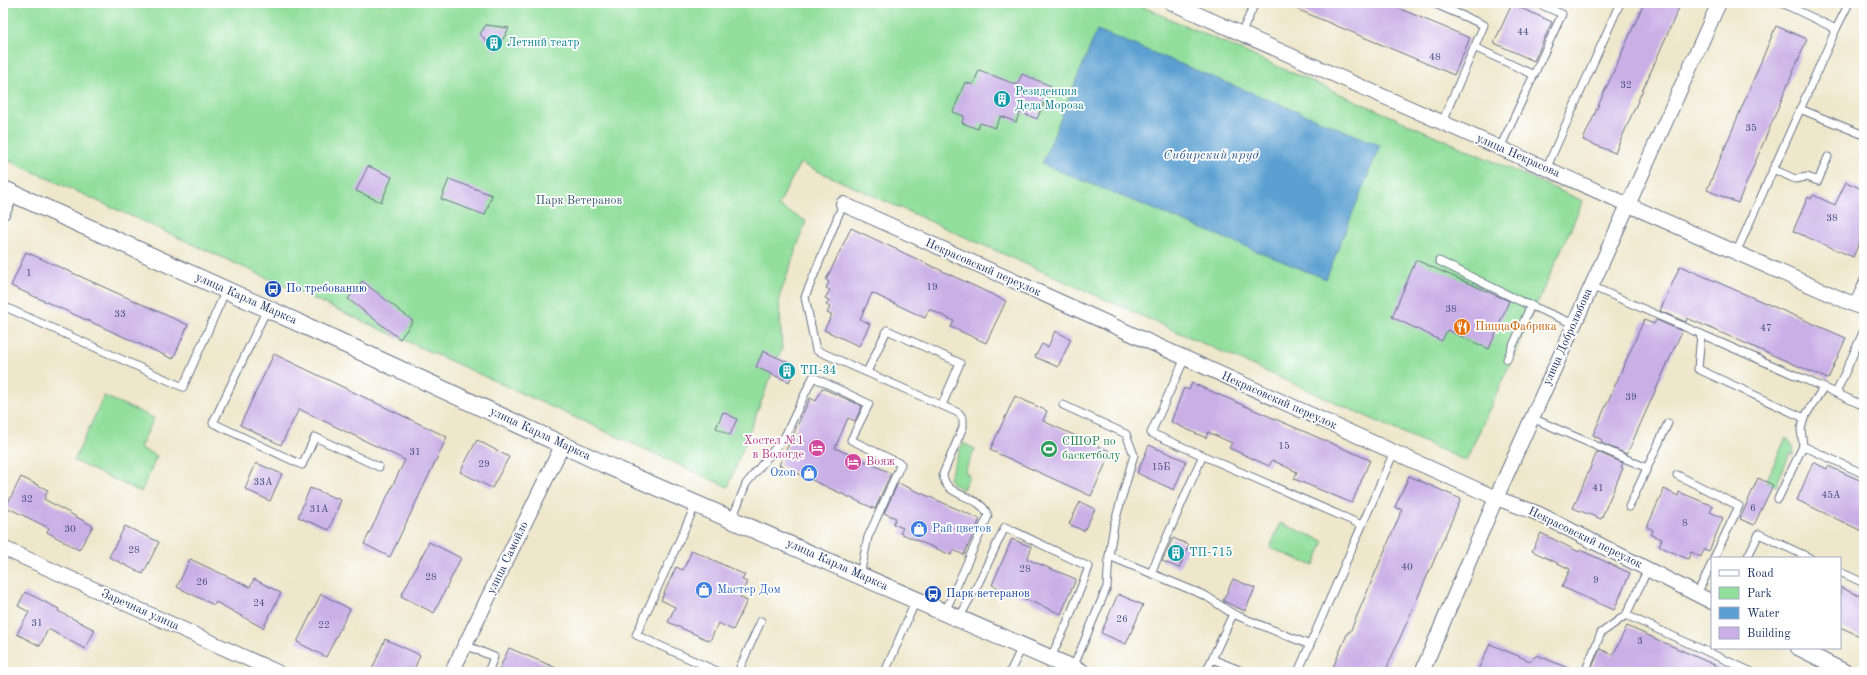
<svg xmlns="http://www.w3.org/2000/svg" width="1867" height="675" font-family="'Old Standard TT',serif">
  <rect width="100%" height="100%" fill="#fff"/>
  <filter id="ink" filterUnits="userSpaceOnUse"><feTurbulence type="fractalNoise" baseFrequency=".025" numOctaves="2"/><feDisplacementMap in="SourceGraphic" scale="8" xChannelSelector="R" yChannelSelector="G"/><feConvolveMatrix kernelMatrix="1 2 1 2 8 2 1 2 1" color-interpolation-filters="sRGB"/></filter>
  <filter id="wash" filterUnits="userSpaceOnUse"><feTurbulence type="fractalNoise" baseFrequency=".012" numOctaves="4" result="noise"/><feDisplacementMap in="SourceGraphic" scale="16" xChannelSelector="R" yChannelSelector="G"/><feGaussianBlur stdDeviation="0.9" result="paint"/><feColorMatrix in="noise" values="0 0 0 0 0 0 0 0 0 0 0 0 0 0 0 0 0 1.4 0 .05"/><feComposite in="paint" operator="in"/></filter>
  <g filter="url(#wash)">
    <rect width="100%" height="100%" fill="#eee7cb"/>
    <!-- green -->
    <g fill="#92df9c" stroke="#56877d">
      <polygon points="3,3 1134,3 1583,201 1466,461 800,163 778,206 806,221 779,298 782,348 728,487 3,158"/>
      <polygon points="104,396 154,418 140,448 157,456 141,492 74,461"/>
      <polygon points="1786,437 1793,446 1794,455 1790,453 1776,486 1766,482"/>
      <polygon points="963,443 975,449 965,471 969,476 963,489 953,484 949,478"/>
      <polygon points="1280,523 1324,541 1314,566 1270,548"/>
    </g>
    <!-- water -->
    <polygon fill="#5ca0d1" stroke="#3c6898" points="1097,30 1380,145 1326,279 1042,164"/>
    <g id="blocks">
      <!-- building -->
      <g fill="#c9afe6">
        <polygon points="1282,3 1386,3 1470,38 1454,75"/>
        <polygon points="1644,3 1681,3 1615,153 1583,140"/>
        <polygon points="1512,4 1552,22 1534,61 1494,43"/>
        <polygon points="486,25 509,28 496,52 480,34"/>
        <polygon points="1776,26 1807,39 1738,203 1707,190"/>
        <polygon points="979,70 1017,85 1022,74 1051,86 1037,119 1020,112 1016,122 1001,116 995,128 980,123 978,129 962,123 964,116 953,112 965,82 973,85"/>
        <polygon points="368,166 392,177 381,202 356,191"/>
        <polygon points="449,179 492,195 485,215 441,199"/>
        <polygon points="1846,182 1864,190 1864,232 1853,257 1793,231 1808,197 1811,199 1813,195 1835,205"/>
        <polygon points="851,228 1006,301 986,343 951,327 954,321 929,309 925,318 872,293 860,319 870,324 859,346 824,330 832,315 827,313 830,307 826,305 829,300 825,298 830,290 826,288 829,282 826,280"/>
        <polygon points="26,252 188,325 173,359 11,286"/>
        <polygon points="1416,260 1509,301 1489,349 1447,330 1442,341 1392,317"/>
        <polygon points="1680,266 1846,338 1828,379 1687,318 1686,322 1660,311"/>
        <polygon points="362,281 413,321 400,339 348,299"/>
        <polygon points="1644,320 1654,324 1656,320 1682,331 1627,454 1601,443 1602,440 1593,435"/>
        <polygon points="1055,331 1071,339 1058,367 1035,357 1042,344 1048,347"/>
        <polygon points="763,351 796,366 789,382 756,367"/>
        <polygon points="274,354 447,437 390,557 364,544 405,460 299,409 281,445 240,425"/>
        <polygon points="1192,383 1370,460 1352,503 1294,479 1297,472 1272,460 1269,466 1229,448 1232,443 1208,432 1206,438 1171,422 1184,388 1189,390"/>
        <polygon points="822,388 862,406 855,421 848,418 835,448 891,473 875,509 779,465 810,398 816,401"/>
        <polygon points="1015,396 1047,411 1043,421 1111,452 1091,496 990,450"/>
        <polygon points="723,412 737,419 730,435 716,428"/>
        <polygon points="477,440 509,457 492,488 460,472"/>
        <polygon points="1149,445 1186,461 1174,490 1137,473"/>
        <polygon points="1597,452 1623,463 1621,467 1623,468 1601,519 1573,508"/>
        <polygon points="1813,462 1827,469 1828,466 1864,482 1864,532 1797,500"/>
        <polygon points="256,463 282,474 270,501 245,489"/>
        <polygon points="1409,476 1461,499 1385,672 1331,672 1348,632 1350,632 1402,510 1395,507"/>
        <polygon points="21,477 48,490 44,499 93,526 79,550 47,532 49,528 6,507"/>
        <polygon points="1758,478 1773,485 1754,525 1740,519"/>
        <polygon points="898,483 980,519 964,555 953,550 951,555 900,533 903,528 893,524 896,518 884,513"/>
        <polygon points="310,488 341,500 329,530 298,517"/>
        <polygon points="1664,489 1678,496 1679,492 1713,506 1710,512 1723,518 1709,551 1704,549 1701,557 1691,552 1688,559 1659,546 1662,539 1651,535 1653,530 1647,527"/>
        <polygon points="1080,502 1095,509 1084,531 1069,524"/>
        <polygon points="125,526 159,542 143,574 109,557"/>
        <polygon points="1541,533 1579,552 1580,550 1630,573 1614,610 1562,587 1570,569 1532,551"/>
        <polygon points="1173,538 1189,545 1179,568 1162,561"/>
        <polygon points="1012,539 1032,547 1027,559 1076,579 1061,614 992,585"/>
        <polygon points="429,542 461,558 434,613 401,596"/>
        <polygon points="692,550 745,575 742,580 747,582 740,597 747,601 733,630 718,623 710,641 668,622 675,607 661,600 676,567 683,570"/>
        <polygon points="190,559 250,587 254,579 281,593 263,628 216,602 214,605 177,587"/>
        <polygon points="1233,579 1255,588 1245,611 1223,601"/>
        <polygon points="1840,587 1864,598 1864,638 1840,627"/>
        <polygon points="25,592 59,609 58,611 95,630 85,649 48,629 40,646 17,634 29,612 18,606"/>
        <polygon points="321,594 350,609 326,657 297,642"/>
        <polygon points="1118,594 1143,605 1126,644 1101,633"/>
        <polygon points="1627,626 1730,672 1590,672 1600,649 1613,655"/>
        <polygon points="385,639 420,655 413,672 371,672"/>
        <polygon points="1490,644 1530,661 1537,655 1577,672 1477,672"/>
        <polygon points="509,648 566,672 498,672"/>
      </g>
    </g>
  </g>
  <g filter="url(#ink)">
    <use href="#blocks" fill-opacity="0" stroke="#656f84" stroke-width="1"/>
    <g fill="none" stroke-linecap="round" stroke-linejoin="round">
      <defs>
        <g id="service">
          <polyline points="1433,3 1484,25 1442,122"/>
          <polyline points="1782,3 1836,29"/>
          <polyline points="1241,34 1255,3"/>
          <polyline points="1474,47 1534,75"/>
          <polyline points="1800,109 1864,135"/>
          <polyline points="1500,148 1562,14 1537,3"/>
          <polyline points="1546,169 1620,3"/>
          <polyline points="1773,169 1795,179 1807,177 1818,181 1828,157"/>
          <path d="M843 204 805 297 816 350 959 413 963 419V427L943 474C944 499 981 493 988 516L945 612"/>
          <polyline points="1736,253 1836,29 1849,3"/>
          <polyline points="1439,261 1520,301 1574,324"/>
          <polyline points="1591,286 1836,393 1864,330"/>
          <polyline points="1853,304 1864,280"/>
          <polyline points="3,306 183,387 226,290"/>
          <polyline points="267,309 213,423 302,465 315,437 379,467"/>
          <polyline points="1701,334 1698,369 1804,418 1823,388"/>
          <polyline points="1185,358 1151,433 1362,525"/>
          <polyline points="1507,359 1531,305"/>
          <polyline points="867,372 887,330 960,363 942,405"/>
          <polyline points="1836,393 1864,406"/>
          <polyline points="1063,405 1126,434 1134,455 1114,525 1109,556 1107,587 1073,668"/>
          <polyline points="1532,418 1647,468"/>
          <polyline points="1803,446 1801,429 1804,418"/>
          <polyline points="1677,475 1739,506 1714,558"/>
          <polyline points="1778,499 1803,446 1864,474"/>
          <polyline points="696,504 636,635 719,672"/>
          <polyline points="1629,507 1668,423"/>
          <polyline points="732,519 746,484 785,436 813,377 869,404 851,440 901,464 868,537 860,575"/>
          <polyline points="1109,556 1206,596 1233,614 1310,645"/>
          <polyline points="1747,558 1759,534 1810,558"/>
          <polyline points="1840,572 1864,583"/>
          <polyline points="1151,573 1203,455"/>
          <polyline points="1697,594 1712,563"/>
          <polyline points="1626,615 1648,569"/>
          <polyline points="959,618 978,584 1005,527 1089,567 1067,623 1050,659"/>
          <polyline points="465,645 494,657 488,672"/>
          <polyline points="1212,659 1244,672"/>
          <polyline points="738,672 761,621"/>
          <polyline points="885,672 916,600"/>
          <polyline points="1010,672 1022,647"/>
          <polyline points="1206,672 1233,614"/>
          <polyline points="1298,672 1394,452"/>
          <polyline points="1585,672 1601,633 1626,615 1752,672"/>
        </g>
        <g id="minor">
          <polyline points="1172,3 1864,309"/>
          <polyline points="843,204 1496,498 1537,513 1712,602"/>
          <polyline points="3,212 12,193"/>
          <polyline points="3,548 277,672"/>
          <polyline points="1798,648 1846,672"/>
          <polyline points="452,672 563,444"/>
          <polyline points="1422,672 1496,498 1719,3"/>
        </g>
        <polyline id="tertiary" points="3,189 321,333 604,464 1081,672"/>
      </defs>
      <!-- service casing -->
      <use href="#service" stroke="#656f84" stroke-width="9"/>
      <!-- minor casing -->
      <use href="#minor" stroke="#656f84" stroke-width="16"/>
      <!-- tertiary casing -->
      <use href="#tertiary" stroke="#656f84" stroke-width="19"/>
      <!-- service -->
      <use href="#service" stroke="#fff" stroke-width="7"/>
      <!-- minor -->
      <use href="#minor" stroke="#fff" stroke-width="14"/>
      <!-- tertiary -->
      <use href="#tertiary" stroke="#fff" stroke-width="17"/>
    </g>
  </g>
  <!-- icons -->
  <defs>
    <symbol id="building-disc" viewBox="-11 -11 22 22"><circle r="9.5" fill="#0f9aa8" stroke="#fff"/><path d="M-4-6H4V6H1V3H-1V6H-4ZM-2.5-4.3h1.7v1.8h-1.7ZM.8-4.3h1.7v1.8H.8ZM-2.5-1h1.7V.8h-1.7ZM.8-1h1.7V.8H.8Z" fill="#fff"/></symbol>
    <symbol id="bus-disc" viewBox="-11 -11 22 22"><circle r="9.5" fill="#1a4fb4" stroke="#fff"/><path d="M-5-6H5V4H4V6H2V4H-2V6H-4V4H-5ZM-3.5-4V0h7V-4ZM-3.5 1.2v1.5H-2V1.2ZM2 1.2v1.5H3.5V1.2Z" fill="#fff"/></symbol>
    <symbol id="restaurant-disc" viewBox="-11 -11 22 22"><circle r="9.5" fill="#e8710a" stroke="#fff"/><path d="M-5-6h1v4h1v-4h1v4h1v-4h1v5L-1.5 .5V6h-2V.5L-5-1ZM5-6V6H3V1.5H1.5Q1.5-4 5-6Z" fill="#fff"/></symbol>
    <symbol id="hotel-disc" viewBox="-11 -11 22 22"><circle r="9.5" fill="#d1479c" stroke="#fff"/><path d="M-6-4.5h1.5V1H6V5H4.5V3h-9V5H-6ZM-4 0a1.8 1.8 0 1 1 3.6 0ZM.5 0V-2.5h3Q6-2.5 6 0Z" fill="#fff"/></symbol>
    <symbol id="stadium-disc" viewBox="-11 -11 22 22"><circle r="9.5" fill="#2e9e5b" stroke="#fff"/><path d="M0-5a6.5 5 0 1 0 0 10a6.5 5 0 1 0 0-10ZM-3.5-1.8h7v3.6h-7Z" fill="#fff"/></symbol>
    <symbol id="shop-disc" viewBox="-11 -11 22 22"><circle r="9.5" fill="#3f7fe0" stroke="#fff"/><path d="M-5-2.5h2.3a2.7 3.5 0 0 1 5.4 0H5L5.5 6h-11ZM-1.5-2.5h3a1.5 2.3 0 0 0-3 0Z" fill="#fff"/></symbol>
  </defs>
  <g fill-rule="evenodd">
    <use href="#building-disc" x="484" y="33" width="20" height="20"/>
    <use href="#building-disc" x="992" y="89" width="20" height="20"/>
    <use href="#bus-disc" x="263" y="279" width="20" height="20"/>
    <use href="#restaurant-disc" x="1452" y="317" width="20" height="20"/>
    <use href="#building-disc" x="777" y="361" width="20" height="20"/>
    <use href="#hotel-disc" x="807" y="438" width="20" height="20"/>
    <use href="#stadium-disc" x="1039" y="439" width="20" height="20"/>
    <use href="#hotel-disc" x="843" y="452" width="20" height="20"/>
    <use href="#shop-disc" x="799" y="463" width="20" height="20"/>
    <use href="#shop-disc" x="909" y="519" width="20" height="20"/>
    <use href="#building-disc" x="1166" y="543" width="20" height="20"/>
    <use href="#shop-disc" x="694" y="580" width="20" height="20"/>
    <use href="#bus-disc" x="923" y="584" width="20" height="20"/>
  </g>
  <g text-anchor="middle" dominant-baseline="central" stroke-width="3.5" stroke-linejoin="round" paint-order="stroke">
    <!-- number labels -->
    <g font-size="10" fill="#464f80">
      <text x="1523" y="32">44</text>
      <text x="1435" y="57">48</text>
      <text x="1626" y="85">32</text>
      <text x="1751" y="128">35</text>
      <text x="1832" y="218">38</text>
      <text x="29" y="273">1</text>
      <text x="932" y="287">19</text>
      <text x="1451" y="309">38</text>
      <text x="120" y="314">33</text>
      <text x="1766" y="328">47</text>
      <text x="1631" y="397">39</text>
      <text x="1284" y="446">15</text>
      <text x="415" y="452">31</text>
      <text x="484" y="464">29</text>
      <text x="1161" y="467">15Б</text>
      <text x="263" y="482">33А</text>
      <text x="1598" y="488">41</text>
      <text x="1831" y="495">45А</text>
      <text x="27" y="499">32</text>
      <text x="1753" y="508">6</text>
      <text x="319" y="509">31А</text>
      <text x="1685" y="523">8</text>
      <text x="70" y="529">30</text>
      <text x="134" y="550">28</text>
      <text x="1407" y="567">40</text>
      <text x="1025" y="569">28</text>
      <text x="431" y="577">28</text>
      <text x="1596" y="580">9</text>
      <text x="202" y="582">26</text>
      <text x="259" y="603">24</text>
      <text x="1122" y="619">26</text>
      <text x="37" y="623">31</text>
      <text x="324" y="625">22</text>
      <text x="1640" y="641">3</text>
    </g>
    <!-- culture labels -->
    <g font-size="12" fill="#0d838f" stroke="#fff" text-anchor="start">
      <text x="507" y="43">Летний театр</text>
      <text x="1015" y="92">Резиденция<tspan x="1015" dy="14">Деда Мороза</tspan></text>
      <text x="800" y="371">ТП-34</text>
      <text x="1189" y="553">ТП-715</text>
    </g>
    <!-- street labels -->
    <g font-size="12" fill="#1b2f5e" stroke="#fff">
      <text transform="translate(1518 156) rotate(24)">улица Некрасова</text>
      <text transform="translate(983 268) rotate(24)">Некрасовский переулок</text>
      <text transform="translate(246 299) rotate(24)">улица Карла Маркса</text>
      <text transform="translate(1568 337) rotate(-66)">улица Добролюбова</text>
      <text transform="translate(1279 401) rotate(24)">Некрасовский переулок</text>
      <text transform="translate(540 434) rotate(25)">улица Карла Маркса</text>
      <text transform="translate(1585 538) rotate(26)">Некрасовский переулок</text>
      <text transform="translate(508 558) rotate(-64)">улица Самойло</text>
      <text transform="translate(837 565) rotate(24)">улица Карла Маркса</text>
      <text transform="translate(140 610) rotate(24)">Заречная улица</text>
    </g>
    <!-- park labels -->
    <g font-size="12" fill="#395b6e" stroke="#fff">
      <text x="579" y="201">Парк Ветеранов</text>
    </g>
    <!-- transit labels -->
    <g font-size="12" fill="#164399" stroke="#fff" text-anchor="start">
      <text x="286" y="289">По требованию</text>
      <text x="946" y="594">Парк ветеранов</text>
    </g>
    <!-- food labels -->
    <g font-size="12" fill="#c56008" stroke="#fff" text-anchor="start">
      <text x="1475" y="327">ПиццаФабрика</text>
    </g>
    <!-- hotel labels -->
    <g font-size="12" fill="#b23c85" stroke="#fff" text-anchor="end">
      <text x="804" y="441">Хостел №1<tspan x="804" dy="14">в Вологде</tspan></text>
      <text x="866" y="462" text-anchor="start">Вояж</text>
    </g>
    <!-- leisure labels -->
    <g font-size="12" fill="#27864d" stroke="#fff" text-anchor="start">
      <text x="1062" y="442">СШОР по<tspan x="1062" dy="14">баскетболу</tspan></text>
    </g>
    <!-- shop labels -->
    <g font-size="12" fill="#366cbe" stroke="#fff" text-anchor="start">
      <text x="796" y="473" text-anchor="end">Ozon</text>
      <text x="932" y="529">Рай цветов</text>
      <text x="717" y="590">Мастер Дом</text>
    </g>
    <!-- water labels -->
    <g font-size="13" font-style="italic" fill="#355c8c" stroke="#fff">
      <text x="1211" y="155">Сибирский пруд</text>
    </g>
  </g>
  <!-- margin -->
  <rect width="1867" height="675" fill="none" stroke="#fff" stroke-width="16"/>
  <!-- legend -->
  <rect x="1711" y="557" width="130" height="92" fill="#ffffff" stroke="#a4acbf"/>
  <rect x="1719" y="570" width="20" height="6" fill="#ffffff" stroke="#a4acbf"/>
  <text x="1747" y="577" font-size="12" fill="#1b2f5e">Road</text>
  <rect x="1719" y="587" width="20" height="12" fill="#92df9c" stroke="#a4acbf"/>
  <text x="1747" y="597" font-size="12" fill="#1b2f5e">Park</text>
  <rect x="1719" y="607" width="20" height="12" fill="#5ca0d1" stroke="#a4acbf"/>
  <text x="1747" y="617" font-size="12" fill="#1b2f5e">Water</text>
  <rect x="1719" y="627" width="20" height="12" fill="#c9afe6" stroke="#a4acbf"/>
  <text x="1747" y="637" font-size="12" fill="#1b2f5e">Building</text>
</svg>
